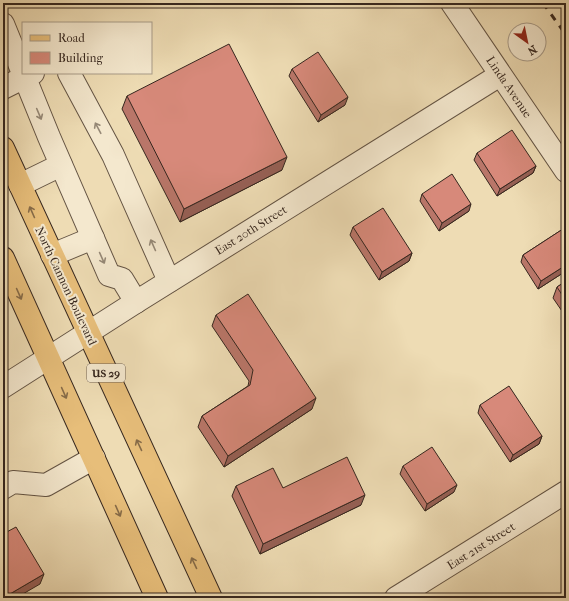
<svg xmlns="http://www.w3.org/2000/svg" width="569" height="601" font-family="'IM FELL French Canon',serif">
  <rect width="100%" height="100%" fill="#eedcb4"/>
  <filter id="stains"><feTurbulence type="fractalNoise" baseFrequency=".005" numOctaves="4"/><feColorMatrix values="0 0 0 0 .2 0 0 0 0 .09 0 0 0 0 .02 0 0 0 .5 -.17"/></filter>
  <radialGradient id="worn" r=".72"><stop offset=".6" stop-color="#630" stop-opacity="0"/><stop offset="1" stop-color="#630" stop-opacity=".3"/></radialGradient>
  <g fill="none" stroke-linecap="round" stroke-linejoin="round">
    <defs>
      <g id="minor">
        <polyline points="452,3 566,171"/>
        <polyline points="3,24 49,137 109,275 122,279 136,302"/>
        <polyline points="69,73 113,155 169,281"/>
        <polyline points="3,88 33,73"/>
        <polyline points="20,185 61,165"/>
        <polyline points="52,255 93,238"/>
        <polyline points="3,387 136,302 500,75"/>
        <polyline points="3,488 13,482 46,485 94,458"/>
        <polyline points="396,598 566,492"/>
      </g>
      <g id="major">
        <polyline points="3,148 211,598"/>
        <polyline points="3,258 157,598"/>
      </g>
    </defs>
    <!-- minor casing -->
    <use href="#minor" stroke="#645444" stroke-width="24"/>
    <!-- major casing -->
    <use href="#major" stroke="#36271f" stroke-width="24"/>
    <!-- minor -->
    <use href="#minor" stroke="#f4e8ce" stroke-width="22"/>
    <!-- major -->
    <use href="#major" stroke="#e7be7a" stroke-width="22"/>
    <!-- rail -->
    <g stroke="#36271f" stroke-width="3" stroke-dasharray="7 7" stroke-linecap="butt">
      <polyline points="543,3 566,35"/>
      <polyline points="561,3 566,10"/>
    </g>
  </g>
  <!-- wall -->
  <g fill="#b97669" stroke="#36271f">
    <polygon points="292,69 345,105 318,122 289,76"/>
    <polygon points="127,96 282,170 180,222 122,109"/>
    <polygon points="477,153 536,166 533,173 497,196 474,160"/>
    <polygon points="422,194 469,211 439,231 420,201"/>
    <polygon points="353,227 412,253 409,261 379,280 350,235"/>
    <polygon points="566,227 566,271 538,289 521,262 523,255"/>
    <polygon points="566,281 566,317 553,298 557,287"/>
    <polygon points="216,315 312,409 224,467 198,427 202,416 248,386 249,381 212,326"/>
    <polygon points="480,405 542,436 539,444 510,462 478,413"/>
    <polygon points="403,466 454,492 425,511 400,474"/>
    <polygon points="236,486 283,488 361,505 260,554 232,496"/>
  </g>
  <!-- shaded-wall -->
  <g fill="#966055" stroke="#36271f">
    <polygon points="348,97 345,105 318,122 321,115"/>
    <polygon points="287,157 282,170 180,222 184,209"/>
    <polygon points="536,166 533,173 497,196 500,189"/>
    <polygon points="471,204 469,211 439,231 442,223"/>
    <polygon points="412,253 409,261 379,280 382,272"/>
    <polygon points="566,265 566,271 538,289 541,281"/>
    <polygon points="316,398 312,409 224,467 228,456"/>
    <polygon points="542,436 539,444 510,462 513,455"/>
    <polygon points="457,485 454,492 425,511 427,504"/>
    <polygon points="365,495 361,505 260,554 263,544"/>
    <polygon points="44,574 40,584 16,598 3,598"/>
  </g>
  <!-- building -->
  <g fill="#d7897a" stroke="#36271f">
    <polygon points="229,44 287,157 184,209 127,96"/>
    <polygon points="318,52 348,97 321,115 292,69"/>
    <polygon points="512,130 536,166 500,189 477,153"/>
    <polygon points="452,174 471,204 442,223 422,194"/>
    <polygon points="383,208 412,253 382,272 353,227"/>
    <polygon points="566,227 566,265 541,281 523,255"/>
    <polygon points="566,281 566,301 557,287"/>
    <polygon points="248,294 316,398 228,456 202,416 250,385 253,370 216,315"/>
    <polygon points="509,386 542,436 513,455 480,405"/>
    <polygon points="432,447 457,485 427,504 403,466"/>
    <polygon points="347,457 365,495 263,544 236,486 273,468 283,488"/>
    <polygon points="16,527 44,574 3,598 3,534"/>
  </g>
  <!-- one-way arrows -->
  <defs><path id="oneway-shaft" d="M-6 0H5M1.5-3L5.5 0L1.5 3" fill="none" stroke-width="1.6" stroke-linecap="round" stroke-linejoin="round"/></defs>
  <g stroke="#958876">
    <use href="#oneway-shaft" transform="translate(39 114) rotate(67)"/>
    <use href="#oneway-shaft" transform="translate(98 128) rotate(-118)"/>
    <use href="#oneway-shaft" transform="translate(153 245) rotate(-114)"/>
    <use href="#oneway-shaft" transform="translate(102 258) rotate(66)"/>
  </g>
  <g stroke="#866b48">
    <use href="#oneway-shaft" transform="translate(32 212) rotate(-114)"/>
    <use href="#oneway-shaft" transform="translate(19 294) rotate(66)"/>
    <use href="#oneway-shaft" transform="translate(64 393) rotate(66)"/>
    <use href="#oneway-shaft" transform="translate(139 445) rotate(-115)"/>
    <use href="#oneway-shaft" transform="translate(118 511) rotate(66)"/>
    <use href="#oneway-shaft" transform="translate(194 563) rotate(-115)"/>
  </g>
  <g text-anchor="middle" dominant-baseline="central" stroke-width="4" stroke-linejoin="round" paint-order="stroke">
    <!-- shield labels -->
    <rect fill="#f4e8ce" stroke="#6f6154" stroke-width="1" x="87" y="364" width="38" height="18" rx="3"/>
    <g font-size="11" font-weight="bold" fill="#36271f">
      <text x="106" y="373">US 29</text>
    </g>
    <!-- street labels -->
    <g font-size="12" fill="#36271f" stroke="#f4e8ce">
      <text transform="translate(509 87) rotate(56)">Linda Avenue</text>
      <text transform="translate(251 230) rotate(-32)">East 20th Street</text>
      <text transform="translate(66 286) rotate(65)">North Cannon Boulevard</text>
      <text transform="translate(481 546) rotate(-32)">East 21st Street</text>
    </g>
  </g>
  <!-- margin -->
  <rect width="569" height="601" fill="none" stroke="#eedcb4" stroke-width="16"/>
  <rect x="4" y="4" width="561" height="593" fill="none" stroke="#36271f" stroke-width="2"/>
  <rect x="8" y="8" width="553" height="585" fill="none" stroke="#36271f"/>
  <!-- legend -->
  <rect x="22" y="22" width="130" height="52" fill="#f4e8ce" stroke="#a89b88"/>
  <rect x="30" y="35" width="20" height="6" fill="#e7be7a" stroke="#a89b88"/>
  <text x="58" y="42" font-size="12" fill="#36271f">Road</text>
  <rect x="30" y="52" width="20" height="12" fill="#d7897a" stroke="#a89b88"/>
  <text x="58" y="62" font-size="12" fill="#36271f">Building</text>
  <!-- north arrow -->
  <g transform="translate(527 42) rotate(147)"><circle r="19" fill="#f4e8ce" stroke="#a89b88"/>
  <path d="M0-3L7 15L0 10L-7 15Z" fill="#8f2418"/>
  <text y="-6" font-size="11" font-weight="bold" text-anchor="middle" fill="#36271f">N</text>
  </g>
  <rect width="100%" height="100%" filter="url(#stains)"/>
  <rect width="100%" height="100%" fill="url(#worn)"/>
</svg>
